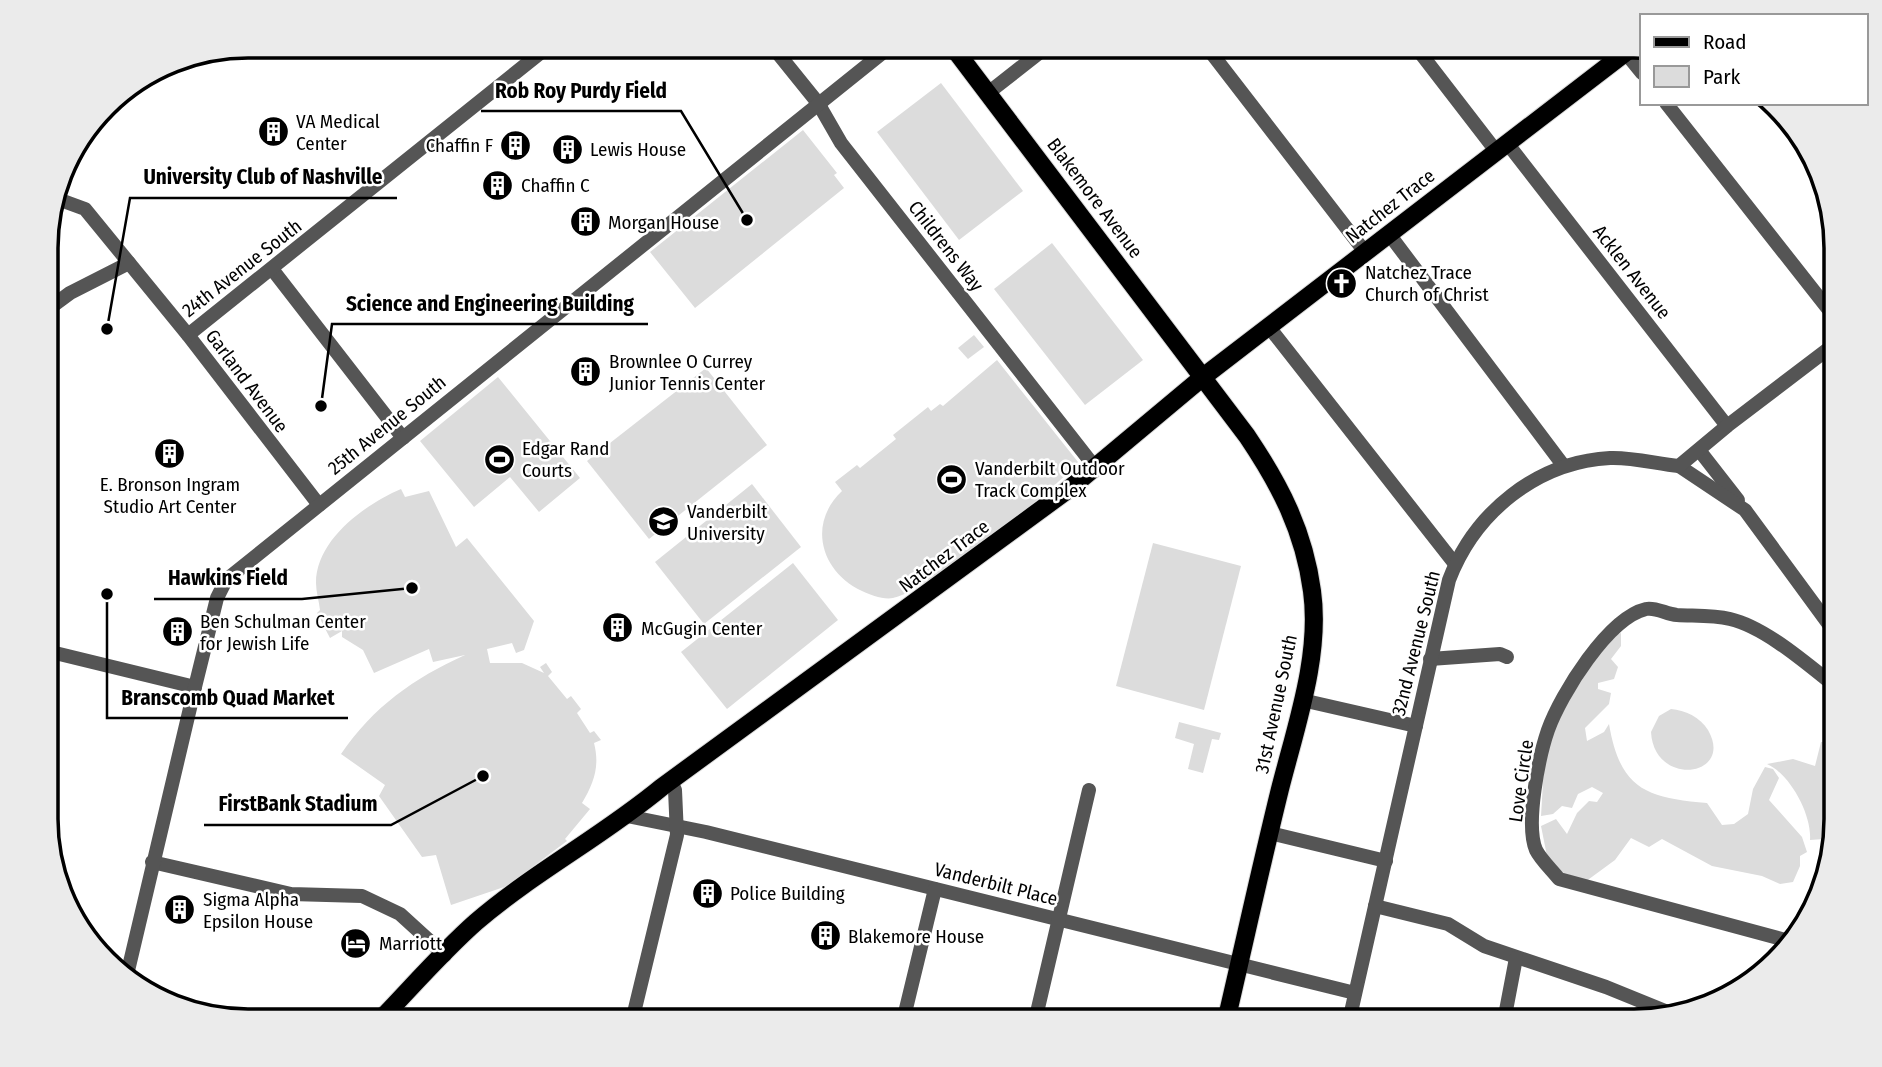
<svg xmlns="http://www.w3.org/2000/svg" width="1882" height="1067" font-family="'Fira Sans Condensed',sans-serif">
  <rect width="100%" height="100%" fill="#fff"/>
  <!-- green -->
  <g fill="#dcdcdc">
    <polygon points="941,83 1023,191 959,240 877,132"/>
    <polygon points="803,130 837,173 834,175 844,188 695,308 650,252"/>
    <polygon points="1052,243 1143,360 1085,405 994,289"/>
    <polygon points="974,335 984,347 968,359 958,348"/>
    <path d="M997 360 1078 462C1059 487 921 595 893 598 884 600 870 595 862 591 821 572 807 524 842 491L835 482 857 465 860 468 896 439 893 435 928 407 931 411 940 404 943 406Z"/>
    <polygon points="706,368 767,445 649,539 587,461"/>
    <polygon points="498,377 580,478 539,512 510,477 474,507 420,441"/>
    <polygon points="752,484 801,547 704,624 655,562"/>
    <path d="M401 489 405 497 429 491 456 547 467 538 534 621 524 650 516 653 512 643 487 649 490 663H522L544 673 540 667 546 663 552 672 548 676 567 699 571 696 581 709 577 713 590 733 594 731 601 740 594 743C600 766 594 783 582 803L590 809 565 839 567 841 507 886 451 905 436 855 422 857 379 796 385 785 341 754C373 707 414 678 465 655L433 662 429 649 374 673 363 650 342 637V631L330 638 317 613 320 610C319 601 316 592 316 583 316 539 366 504 401 489Z"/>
    <polygon points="1153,543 1241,566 1204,710 1116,686"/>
    <polygon points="793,563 838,620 727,709 681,652"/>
    <path d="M1621 633V646L1611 659 1618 667 1614 679 1598 683V689L1611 693 1609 704 1585 728 1587 741 1604 732 1609 724C1620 789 1646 798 1707 803L1722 825 1734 824 1748 814 1753 789 1765 767 1773 769 1779 778 1769 800 1802 837 1807 852 1800 856V866L1793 882 1780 884 1762 876 1712 866 1662 839 1649 847 1631 838 1615 860 1585 882 1561 876 1547 856 1541 826 1556 819 1567 834 1577 813 1589 801 1597 802 1603 793 1592 787 1578 794 1572 808 1562 806 1553 814 1541 816 1544 765 1557 718 1611 636Z"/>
    <path d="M1671 709C1685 710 1700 717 1708 730 1735 777 1654 788 1651 732L1659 716Z"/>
    <polygon points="1179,722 1221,733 1219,740 1212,739 1203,773 1188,769 1194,744 1175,738"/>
    <path d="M1836 741V832L1830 851 1824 839 1810 840C1812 815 1790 774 1767 764L1793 759 1815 766 1821 742Z"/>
  </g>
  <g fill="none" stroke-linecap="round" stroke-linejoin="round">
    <defs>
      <g id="major">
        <path d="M952 46 1247 436C1280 485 1304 531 1312 591 1321 655 1296 726 1280 789 1261 866 1244 944 1226 1021"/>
        <path d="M379 1021C411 988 442 952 476 922 534 872 603 836 662 787L1069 489 1203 377 1634 46"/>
      </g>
    </defs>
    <!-- major casing -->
    <use href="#major" stroke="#dbdbdb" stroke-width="20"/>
    <!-- minor -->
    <g stroke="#555" stroke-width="14">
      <polyline points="772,46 818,103 841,143 1094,466"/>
      <polyline points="1206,46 1365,252"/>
      <polyline points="1415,46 1496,151"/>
      <polyline points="1620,46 1642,73"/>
      <polyline points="988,93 1048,46"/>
      <polyline points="1666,103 1836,319"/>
      <polyline points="1507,143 1727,426"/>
      <polyline points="55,198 85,209 188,335 319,505"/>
      <polyline points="1389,234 1563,465"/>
      <polyline points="272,269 403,438"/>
      <polyline points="47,310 70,293 129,263"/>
      <polyline points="1269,327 1455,564"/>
      <polyline points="188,335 549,46"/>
      <polyline points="1699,450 1738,500"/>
      <polyline points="1679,466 1745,510 1836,634"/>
      <polyline points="47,651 195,687"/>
      <polyline points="1430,659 1500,654 1507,657"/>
      <polyline points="1302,700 1416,726"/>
      <polyline points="627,816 706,832 1355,993"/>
      <polyline points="1270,833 1386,861"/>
      <polyline points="152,862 291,894 362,896 400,914 445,955"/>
      <polyline points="1375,906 1448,924 1484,946 1606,987 1670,1013"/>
      <path d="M1789 941 1559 879C1552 870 1541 860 1536 850 1525 824 1539 756 1548 730 1561 694 1608 618 1646 609 1656 607 1666 614 1677 615 1694 616 1713 615 1730 619 1765 627 1807 664 1836 687"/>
      <polyline points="127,975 195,687 217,598 226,580 891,46"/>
      <polyline points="632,1021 677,835 675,790 671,781"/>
      <polyline points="903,1021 935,889"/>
      <polyline points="1035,1021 1089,790"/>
      <path d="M1349 1021 1449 580C1475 512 1537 462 1610 458 1633 457 1657 464 1679 466L1727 426 1836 343"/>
      <polyline points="1504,1021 1516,958"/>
    </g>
    <!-- major -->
    <use href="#major" stroke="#000" stroke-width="18"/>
  </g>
  <!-- icons -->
  <defs>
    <symbol id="building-disc" viewBox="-11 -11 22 22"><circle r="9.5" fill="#000" stroke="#fff"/><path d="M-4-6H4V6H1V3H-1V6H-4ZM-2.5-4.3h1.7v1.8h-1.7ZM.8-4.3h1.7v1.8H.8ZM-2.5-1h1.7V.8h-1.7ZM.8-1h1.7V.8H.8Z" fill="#fff"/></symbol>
    <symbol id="church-disc" viewBox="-11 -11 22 22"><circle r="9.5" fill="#000" stroke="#fff"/><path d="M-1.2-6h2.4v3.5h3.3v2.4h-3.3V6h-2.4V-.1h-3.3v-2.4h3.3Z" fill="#fff"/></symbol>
    <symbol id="stadium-disc" viewBox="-11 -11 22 22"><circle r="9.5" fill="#000" stroke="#fff"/><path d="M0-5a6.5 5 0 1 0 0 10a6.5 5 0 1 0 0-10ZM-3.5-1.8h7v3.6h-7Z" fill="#fff"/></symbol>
    <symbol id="university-disc" viewBox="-11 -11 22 22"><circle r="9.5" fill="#000" stroke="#fff"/><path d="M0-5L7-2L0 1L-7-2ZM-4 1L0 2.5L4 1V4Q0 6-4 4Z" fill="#fff"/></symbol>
    <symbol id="hotel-disc" viewBox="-11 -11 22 22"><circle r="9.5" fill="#000" stroke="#fff"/><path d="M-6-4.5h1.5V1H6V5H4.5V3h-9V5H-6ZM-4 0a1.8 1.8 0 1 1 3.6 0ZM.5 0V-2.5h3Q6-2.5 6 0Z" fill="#fff"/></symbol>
  </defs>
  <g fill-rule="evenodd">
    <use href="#building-disc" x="256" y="114" width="35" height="35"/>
    <use href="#building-disc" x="498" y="128" width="35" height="35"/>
    <use href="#building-disc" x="550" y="132" width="35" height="35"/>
    <use href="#building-disc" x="480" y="168" width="35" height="35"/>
    <use href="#building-disc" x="568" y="204" width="35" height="35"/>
    <use href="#church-disc" x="1324" y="266" width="35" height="35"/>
    <use href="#building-disc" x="568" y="354" width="35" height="35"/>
    <use href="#building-disc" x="152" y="436" width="35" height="35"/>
    <use href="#stadium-disc" x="482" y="442" width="35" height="35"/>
    <use href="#stadium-disc" x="934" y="462" width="35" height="35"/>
    <use href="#university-disc" x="646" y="504" width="35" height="35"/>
    <use href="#building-disc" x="600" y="610" width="35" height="35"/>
    <use href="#building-disc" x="160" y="614" width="35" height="35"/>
    <use href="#building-disc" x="690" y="876" width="35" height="35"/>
    <use href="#building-disc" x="162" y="892" width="35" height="35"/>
    <use href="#building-disc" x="808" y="918" width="35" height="35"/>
    <use href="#hotel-disc" x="338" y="926" width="35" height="35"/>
  </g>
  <g text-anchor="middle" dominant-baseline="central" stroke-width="5" stroke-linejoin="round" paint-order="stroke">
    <!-- poi labels -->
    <g font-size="19" fill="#000" stroke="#fff" text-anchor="start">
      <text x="296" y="121">VA Medical<tspan x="296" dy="22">Center</tspan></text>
      <text x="493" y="145" text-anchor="end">Chaffin F</text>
      <text x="590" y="149">Lewis House</text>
      <text x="521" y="185">Chaffin C</text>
      <text x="608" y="222">Morgan House</text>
      <text x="1365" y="272">Natchez Trace<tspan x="1365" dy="22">Church of Christ</tspan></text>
      <text x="609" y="361">Brownlee O Currey<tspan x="609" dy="22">Junior Tennis Center</tspan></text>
      <text x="522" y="448">Edgar Rand<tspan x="522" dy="22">Courts</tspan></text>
      <text x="975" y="468">Vanderbilt Outdoor<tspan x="975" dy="22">Track Complex</tspan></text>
      <text x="170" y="484" text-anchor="middle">E. Bronson Ingram<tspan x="170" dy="22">Studio Art Center</tspan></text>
      <text x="687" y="511">Vanderbilt<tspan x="687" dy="22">University</tspan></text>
      <text x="200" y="621">Ben Schulman Center<tspan x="200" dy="22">for Jewish Life</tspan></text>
      <text x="641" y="628">McGugin Center</text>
      <text x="730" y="893">Police Building</text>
      <text x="203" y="899">Sigma Alpha<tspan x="203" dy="22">Epsilon House</tspan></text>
      <text x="848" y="936">Blakemore House</text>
      <text x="379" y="943">Marriott</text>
    </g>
    <!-- street labels -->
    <g font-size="19" fill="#000" stroke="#fff">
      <text transform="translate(1095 198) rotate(53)">Blakemore Avenue</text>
      <text transform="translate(1390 206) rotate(-38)">Natchez Trace</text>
      <text transform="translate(946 246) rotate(52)">Childrens Way</text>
      <text transform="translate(242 268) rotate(-38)">24th Avenue South</text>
      <text transform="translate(1632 272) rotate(52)">Acklen Avenue</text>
      <text transform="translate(247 381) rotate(53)">Garland Avenue</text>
      <text transform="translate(387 425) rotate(-39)">25th Avenue South</text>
      <text transform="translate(944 556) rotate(-37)">Natchez Trace</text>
      <text transform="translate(1416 643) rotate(-76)">32nd Avenue South</text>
      <text transform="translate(1276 704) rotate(-78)">31st Avenue South</text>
      <text transform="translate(1521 781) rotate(-82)">Love Circle</text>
      <text transform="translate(996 884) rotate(14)">Vanderbilt Place</text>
    </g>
  </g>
  <!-- crop -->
  <path d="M0 0H1882V1067H0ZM248 58H1634A190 190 0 0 1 1824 248V819A190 190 0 0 1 1634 1009H248A190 190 0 0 1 58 819V248A190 190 0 0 1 248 58Z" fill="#ebebeb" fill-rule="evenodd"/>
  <path fill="none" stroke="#000" stroke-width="3.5" d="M248 58H1634A190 190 0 0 1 1824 248V819A190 190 0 0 1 1634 1009H248A190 190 0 0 1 58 819V248A190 190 0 0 1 248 58Z"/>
  <!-- callouts -->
  <path fill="none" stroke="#000" stroke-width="2.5" d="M747 220L681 111H481M107 329L130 198H397M321 406L332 324H648M412 588L302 599H154M107 594L107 718H348M483 776L391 825H204"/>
  <g fill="#000" stroke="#fff" stroke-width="2.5">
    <circle cx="747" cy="220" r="7"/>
    <circle cx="107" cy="329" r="7"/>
    <circle cx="321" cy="406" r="7"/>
    <circle cx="412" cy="588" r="7"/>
    <circle cx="107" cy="594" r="7"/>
    <circle cx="483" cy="776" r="7"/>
  </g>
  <g font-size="21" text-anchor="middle" font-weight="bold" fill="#000" stroke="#fff" stroke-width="5" stroke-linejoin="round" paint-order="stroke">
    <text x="581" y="98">Rob Roy Purdy Field</text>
    <text x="263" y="184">University Club of Nashville</text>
    <text x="490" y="311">Science and Engineering Building</text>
    <text x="228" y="585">Hawkins Field</text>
    <text x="228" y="705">Branscomb Quad Market</text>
    <text x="298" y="811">FirstBank Stadium</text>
  </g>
  <!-- legend -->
  <rect x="1640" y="14" width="228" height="91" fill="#ffffff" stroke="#999999" stroke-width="2"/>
  <rect x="1654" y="37" width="35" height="10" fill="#000000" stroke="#999999" stroke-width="2"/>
  <text x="1703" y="49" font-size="21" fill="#000000">Road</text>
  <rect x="1654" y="66" width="35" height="21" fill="#dcdcdc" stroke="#999999" stroke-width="2"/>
  <text x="1703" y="84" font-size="21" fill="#000000">Park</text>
</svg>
